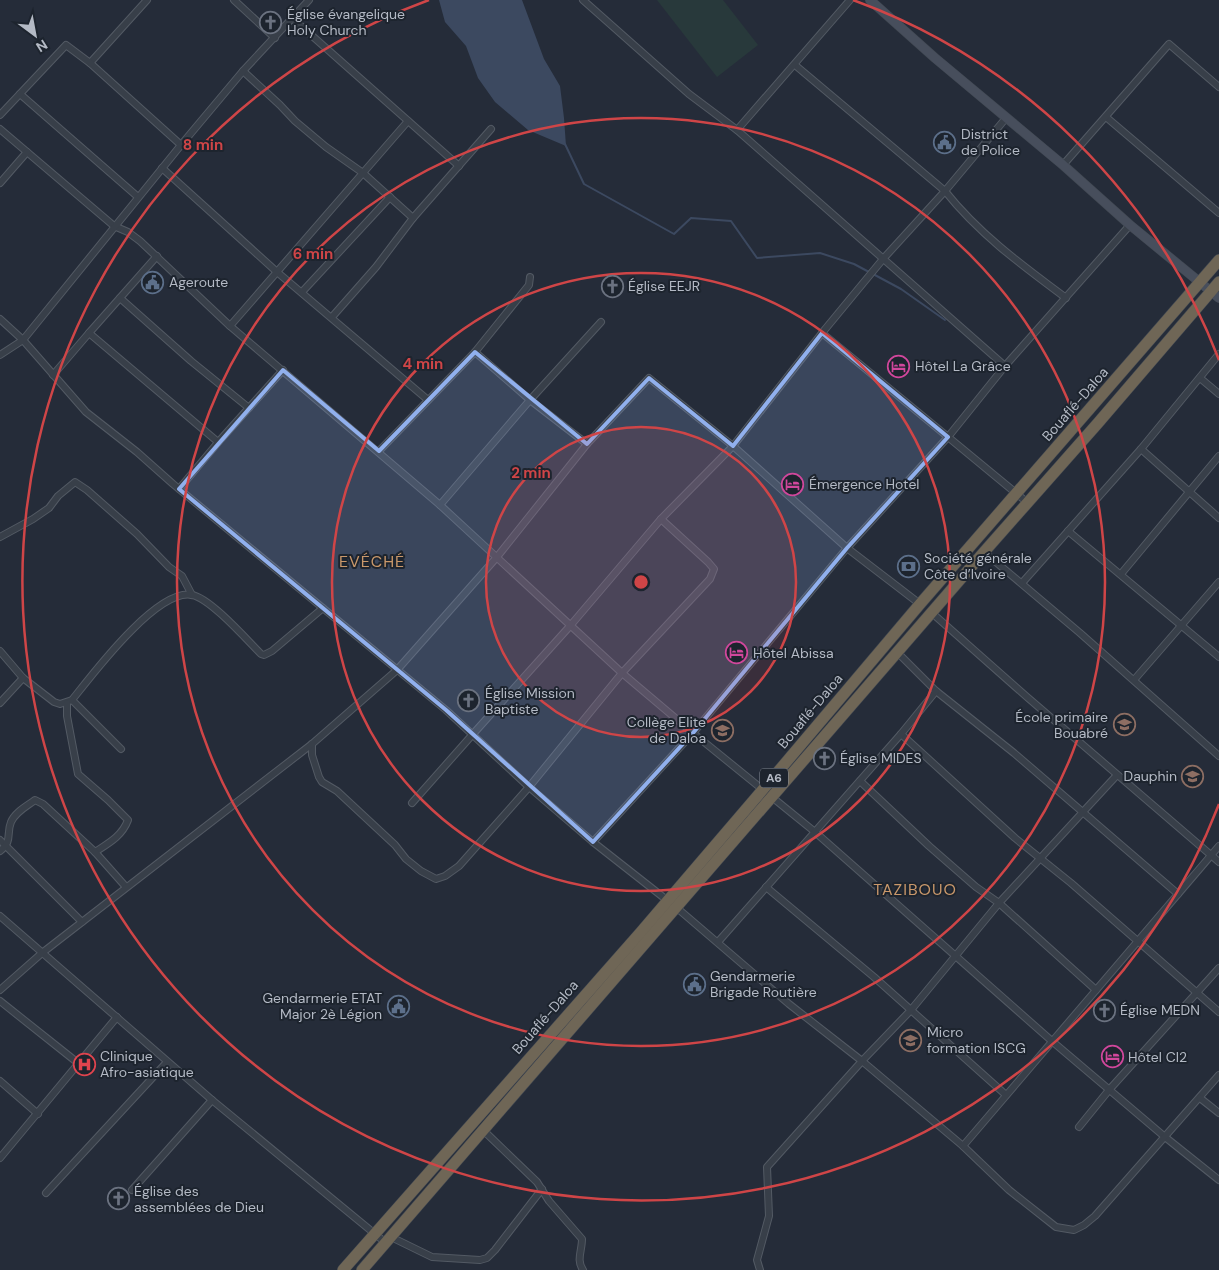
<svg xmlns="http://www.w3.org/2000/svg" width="1219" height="1270" font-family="'DM Sans',sans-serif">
  <rect width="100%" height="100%" fill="#252c39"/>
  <!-- green -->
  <polygon fill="#28393b" points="657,0 723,0 758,45 717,77"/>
  <!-- water -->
  <polygon fill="#3c4960" points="439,0 522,0 544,59 560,86 564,118 566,146 528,130 495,102 478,78 466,46 445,22"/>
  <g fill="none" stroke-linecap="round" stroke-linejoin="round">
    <!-- stream -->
    <g stroke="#3c4960" stroke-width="2">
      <polyline points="565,144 584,184 674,234 691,218 731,221 757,258 820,253 854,264 869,272"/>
      <polyline points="873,274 901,289 945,320"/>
    </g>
    <defs>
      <g id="street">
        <polyline points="234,0 275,38"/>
        <polyline points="583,0 689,94 737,130 1005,366"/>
        <polyline points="292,18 459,166"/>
        <polyline points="90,63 147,0"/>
        <path d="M795 65 945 191C979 234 1023 266 1066 298"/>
        <polyline points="243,71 280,105 295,121 326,147 363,173 413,218"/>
        <polyline points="20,94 138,197"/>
        <polyline points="0,115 66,45 90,63 181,145"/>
        <polyline points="1106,117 1219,213"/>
        <polyline points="0,129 114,226 128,232 140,241 230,326 440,505 622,673 693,733 815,832 1053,1042 1165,1137 1219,1180"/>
        <polyline points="737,130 850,0"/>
        <polyline points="1063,165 1169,44 1219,87"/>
        <polyline points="162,168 277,272 428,400"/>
        <polyline points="0,183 27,152"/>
        <polyline points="302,292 390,197"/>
        <polyline points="120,298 191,361 249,408"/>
        <polyline points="332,317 376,267 413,218 491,129"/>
        <polyline points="0,319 23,340 86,412 137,452 173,484 446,710 529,787 593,842 677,908 789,1004 862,1061 963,1146 1009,1190 1056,1227 1074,1230 1084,1225 1095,1216 1219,1075"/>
        <polyline points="230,326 408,121"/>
        <polyline points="89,333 157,256"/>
        <polyline points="822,333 1028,503"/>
        <polyline points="475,352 530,400 587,444"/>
        <polyline points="0,355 23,340 181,145 243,71 309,0"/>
        <polyline points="53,375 89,333 218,442"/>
        <polyline points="1200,378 1219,394"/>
        <polyline points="1141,449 1219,518"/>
        <polyline points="379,451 475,352 529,285 530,277"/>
        <polyline points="179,489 221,439 283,370"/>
        <polyline points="440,505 530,400 601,322"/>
        <polyline points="1068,531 1219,657"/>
        <polyline points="0,537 33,519 49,508 58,496 75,482 87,490 137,534 169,567 182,576 192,595"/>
        <polyline points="984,552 1080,633 1219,756"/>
        <polyline points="1121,574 1219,456"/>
        <polyline points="1022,583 1141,449 1219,354"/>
        <polyline points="932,613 1027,697 1219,862"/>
        <path d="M0 651 23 678 54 702 60 704 72 700C92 675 157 588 192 595 210 598 247 640 261 654L264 655 272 651 323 608"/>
        <polyline points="898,653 936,691 1014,753 1178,894"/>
        <polyline points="1134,680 1219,582"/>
        <polyline points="72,700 121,749"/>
        <polyline points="0,703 23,678"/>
        <polyline points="901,734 1015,838 1071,883 1219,1012"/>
        <polyline points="312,744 312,755 319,777 322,782 337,791 395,845 406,859 421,871 436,879 445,876 459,866 529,787 622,673 710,579 714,569 708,562 661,519"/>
        <polyline points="860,781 929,846 976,887 999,903 1096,990"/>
        <polyline points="412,803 473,734 570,626 661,519 733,446 822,333 883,259 945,191 1006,118"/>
        <polyline points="0,840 82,922"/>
        <polyline points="593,842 693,733 847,548 948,437 1005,366 1130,225"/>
        <path d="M0 851C13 841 6 834 11 822 15 812 27 806 35 800L43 804 95 852C109 843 122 836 128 820L108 800 78 774 67 716V703"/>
        <polyline points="95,852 126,887"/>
        <polyline points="766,887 874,977 1006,1095"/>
        <polyline points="0,916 212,1100 386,1243"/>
        <polyline points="718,942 901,734 936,691"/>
        <polyline points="0,990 42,953 312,744 397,670 497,557 587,444 649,378 733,446 847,548 920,604"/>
        <polyline points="0,1001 78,1063"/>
        <polyline points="0,1081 38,1114"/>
        <polyline points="1200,1098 1219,1113"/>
        <polyline points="1079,1127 1109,1090 1219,968"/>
        <path d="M483 1130 537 1182 549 1201 582 1239C582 1251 576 1260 583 1270"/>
        <polyline points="963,1146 1219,846"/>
        <polyline points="0,1158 117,1017"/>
        <polyline points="132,1190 212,1100"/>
        <polyline points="46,1193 167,1062"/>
        <polyline points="391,1237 432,1257 480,1260 487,1258 495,1250 542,1189"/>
        <polyline points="760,1270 757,1260 769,1216 767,1167 862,1061 911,1010 999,903 1117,775"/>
      </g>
      <polyline id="secondary" points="870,0 935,58 1063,165 1130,225 1219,298"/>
      <g id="highway">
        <polyline points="343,1270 641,932 771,780 920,604 1219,260"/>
        <polyline points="362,1270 984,552 1098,423 1219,282"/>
      </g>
    </defs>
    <!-- street casing -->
    <use href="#street" stroke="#535a64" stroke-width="8"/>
    <!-- secondary casing -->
    <use href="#secondary" stroke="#414852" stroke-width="10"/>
    <!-- highway casing -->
    <use href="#highway" stroke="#404751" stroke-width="12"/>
    <!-- street -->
    <use href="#street" stroke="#383f49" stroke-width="6"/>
    <!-- secondary -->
    <use href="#secondary" stroke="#474e5c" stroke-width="9"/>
    <!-- highway -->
    <use href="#highway" stroke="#6f6656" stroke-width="11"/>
  </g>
  <!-- marked area -->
  <path fill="#91b0ed" fill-opacity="0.2" stroke="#91b0ed" stroke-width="4" stroke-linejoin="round" d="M822 333 948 437 847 548 693 733 593 842 446 710 179 489 283 370 379 451 475 352 587 444 649 378 733 446Z"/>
  <!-- distance rings -->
  <circle cx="641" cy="582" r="155" fill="#cf4547" fill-opacity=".12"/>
  <g fill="none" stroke="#cf4547" stroke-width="2.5">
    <circle cx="641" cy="582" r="155"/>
    <circle cx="641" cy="582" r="309"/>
    <circle cx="641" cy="582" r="464"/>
    <path d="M1219 804A619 619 0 1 1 429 0M853 0A619 619 0 0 1 1219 360"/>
  </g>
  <!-- icons -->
  <defs>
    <symbol id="church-ring" viewBox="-11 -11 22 22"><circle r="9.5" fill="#1d242e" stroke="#6b7280" stroke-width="1.5"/><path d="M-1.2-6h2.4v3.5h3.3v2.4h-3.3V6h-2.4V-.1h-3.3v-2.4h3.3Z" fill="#6b7280"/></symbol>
    <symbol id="civic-ring" viewBox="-11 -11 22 22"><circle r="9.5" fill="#1d242e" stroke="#5c6f8a" stroke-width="1.5"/><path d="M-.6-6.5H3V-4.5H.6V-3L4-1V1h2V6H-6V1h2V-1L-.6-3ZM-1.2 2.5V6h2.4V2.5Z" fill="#5c6f8a"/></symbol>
    <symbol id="hotel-ring" viewBox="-11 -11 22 22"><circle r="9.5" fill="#1d242e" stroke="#d1479c" stroke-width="1.5"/><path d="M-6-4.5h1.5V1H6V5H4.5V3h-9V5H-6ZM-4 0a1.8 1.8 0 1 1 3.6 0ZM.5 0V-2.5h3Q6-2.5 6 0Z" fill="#d1479c"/></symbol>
    <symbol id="bank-ring" viewBox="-11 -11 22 22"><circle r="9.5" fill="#1d242e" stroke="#5c6f8a" stroke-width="1.5"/><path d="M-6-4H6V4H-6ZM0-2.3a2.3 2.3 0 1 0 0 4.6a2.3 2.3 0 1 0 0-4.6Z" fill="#5c6f8a"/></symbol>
    <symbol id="school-ring" viewBox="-11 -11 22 22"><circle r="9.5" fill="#1d242e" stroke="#8d6e63" stroke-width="1.5"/><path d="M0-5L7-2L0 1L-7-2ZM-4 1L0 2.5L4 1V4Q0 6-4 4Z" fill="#8d6e63"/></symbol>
    <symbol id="hospital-ring" viewBox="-11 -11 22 22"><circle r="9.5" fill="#1d242e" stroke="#e0444e" stroke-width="1.5"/><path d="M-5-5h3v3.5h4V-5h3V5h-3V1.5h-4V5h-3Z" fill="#e0444e"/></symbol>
  </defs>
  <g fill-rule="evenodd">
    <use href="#church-ring" x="258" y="10" width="25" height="25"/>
    <use href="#civic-ring" x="932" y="130" width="25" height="25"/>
    <use href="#civic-ring" x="140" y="270" width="25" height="25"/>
    <use href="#church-ring" x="600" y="274" width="25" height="25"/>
    <use href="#hotel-ring" x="886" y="354" width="25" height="25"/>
    <use href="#hotel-ring" x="780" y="472" width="25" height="25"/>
    <use href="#bank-ring" x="896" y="554" width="25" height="25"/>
    <use href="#hotel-ring" x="724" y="640" width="25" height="25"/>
    <use href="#church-ring" x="456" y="688" width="25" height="25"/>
    <use href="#school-ring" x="1112" y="712" width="25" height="25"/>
    <use href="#school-ring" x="710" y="718" width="25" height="25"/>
    <use href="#church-ring" x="812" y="746" width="25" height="25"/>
    <use href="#school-ring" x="1180" y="764" width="25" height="25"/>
    <use href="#civic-ring" x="682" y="972" width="25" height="25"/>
    <use href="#civic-ring" x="386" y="994" width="25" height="25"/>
    <use href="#church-ring" x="1092" y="998" width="25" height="25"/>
    <use href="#school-ring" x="898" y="1028" width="25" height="25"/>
    <use href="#hotel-ring" x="1100" y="1044" width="25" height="25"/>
    <use href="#hospital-ring" x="72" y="1052" width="25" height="25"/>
    <use href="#church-ring" x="106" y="1186" width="25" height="25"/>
  </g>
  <g text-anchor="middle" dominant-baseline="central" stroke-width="4" stroke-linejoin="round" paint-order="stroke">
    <!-- shield labels -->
    <rect fill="#1d242e" stroke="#878d98" stroke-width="1" x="760" y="768.5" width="28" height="19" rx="4"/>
    <g font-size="12" font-weight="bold" fill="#b4bac5">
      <text x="774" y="778">A6</text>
    </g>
    <!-- poi labels -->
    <g font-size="14" fill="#b4bac5" stroke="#1d242e" text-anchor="start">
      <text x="287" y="14">Église évangelique<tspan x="287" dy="16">Holy Church</tspan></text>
      <text x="961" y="134">District<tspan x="961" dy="16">de Police</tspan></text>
      <text x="169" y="282">Ageroute</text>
      <text x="628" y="286">Église EEJR</text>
      <text x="915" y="366">Hôtel La Grâce</text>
      <text x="809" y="484">Émergence Hotel</text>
      <text x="924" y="558">Société générale<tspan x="924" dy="16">Côte d’Ivoire</tspan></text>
      <text x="753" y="653">Hôtel Abissa</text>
      <text x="485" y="693">Église Mission<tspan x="485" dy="16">Baptiste</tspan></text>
      <text x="1108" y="717" text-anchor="end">École primaire<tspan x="1108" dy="16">Bouabré</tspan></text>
      <text x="706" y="722" text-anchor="end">Collège Elite<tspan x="706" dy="16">de Daloa</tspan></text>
      <text x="840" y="758">Église MIDES</text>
      <text x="1177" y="776" text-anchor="end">Dauphin</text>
      <text x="710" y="976">Gendarmerie<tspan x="710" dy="16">Brigade Routière</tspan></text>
      <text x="382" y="998" text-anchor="end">Gendarmerie ETAT<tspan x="382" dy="16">Major 2è Légion</tspan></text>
      <text x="1120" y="1010">Église MEDN</text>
      <text x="927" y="1032">Micro<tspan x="927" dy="16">formation ISCG</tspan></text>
      <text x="100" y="1056">Clinique<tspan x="100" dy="16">Afro-asiatique</tspan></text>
      <text x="1128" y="1057">Hôtel CI2</text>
      <text x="134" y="1191">Église des<tspan x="134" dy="16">assemblées de Dieu</tspan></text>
    </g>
    <!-- street labels -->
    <g font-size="14" fill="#b4bac5" stroke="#1d242e">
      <text transform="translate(1075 404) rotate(-49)">Bouaflé-Daloa</text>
      <text transform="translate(810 711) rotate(-50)">Bouaflé-Daloa</text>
      <text transform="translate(545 1017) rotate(-49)">Bouaflé-Daloa</text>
    </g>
    <!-- quarter labels -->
    <g font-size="16" letter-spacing="1" fill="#c9986b" stroke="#1d242e">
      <text x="372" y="561">EVÉCHÉ</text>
      <text x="915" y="889">TAZIBOUO</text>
    </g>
  </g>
  <circle cx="641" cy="582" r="8" fill="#cf4547" stroke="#1d242e" stroke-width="2.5"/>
  <g font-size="15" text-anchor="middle" font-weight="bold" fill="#cf4547" stroke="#1d242e" stroke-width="4" stroke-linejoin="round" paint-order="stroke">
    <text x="203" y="150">8 min</text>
    <text x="313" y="259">6 min</text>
    <text x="423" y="369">4 min</text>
    <text x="531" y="478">2 min</text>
  </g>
  <!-- north arrow -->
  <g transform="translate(35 35) rotate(148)" stroke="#1d242e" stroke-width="4" paint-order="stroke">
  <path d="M0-4L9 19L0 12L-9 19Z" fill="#b4bac5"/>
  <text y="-8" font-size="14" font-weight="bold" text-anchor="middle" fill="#b4bac5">N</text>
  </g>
</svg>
